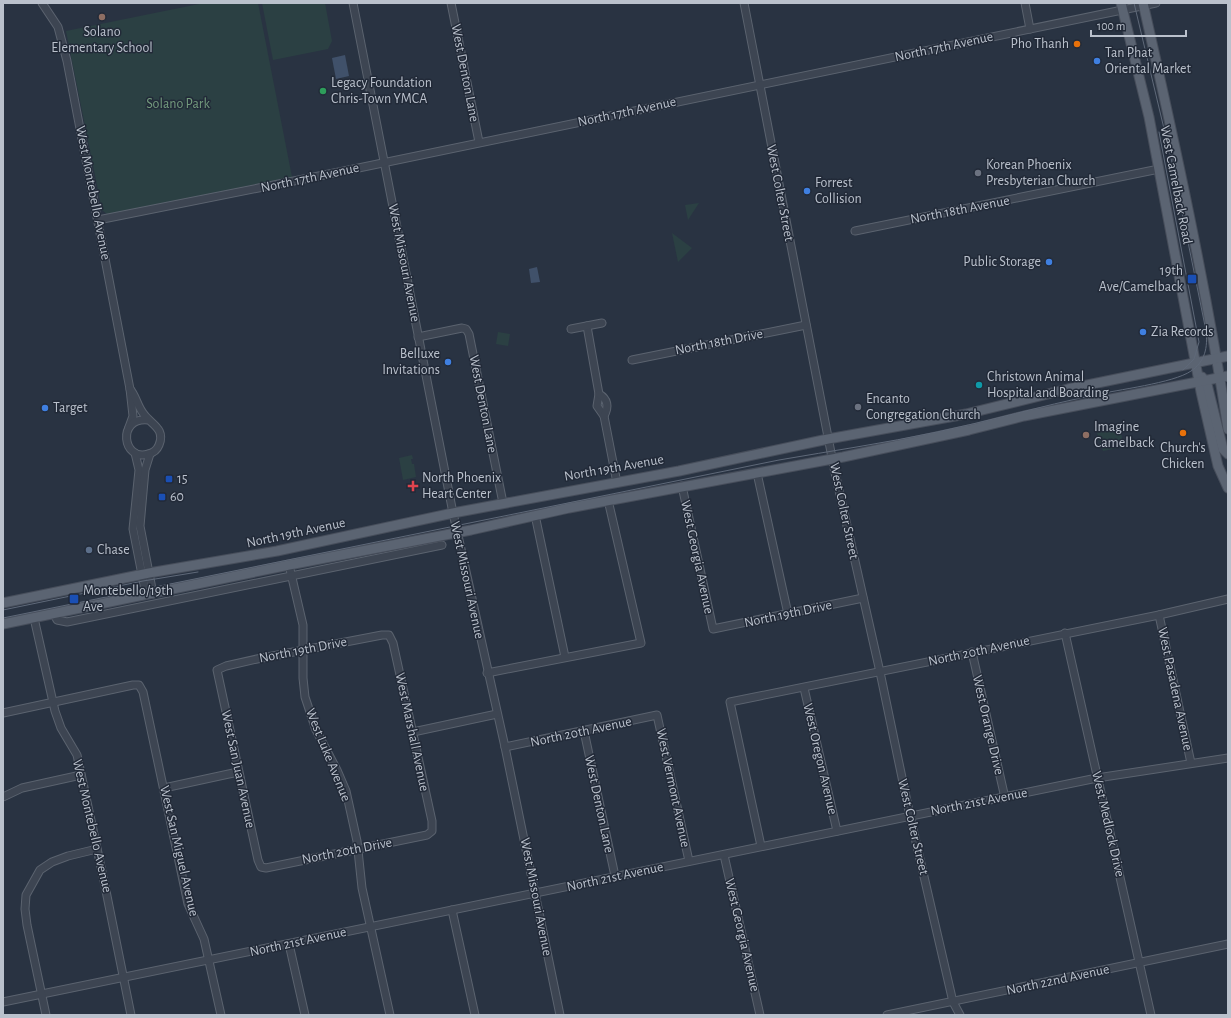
<svg xmlns="http://www.w3.org/2000/svg" width="1231" height="1018" font-family="'Alegreya Sans',sans-serif">
  <rect width="100%" height="100%" fill="#293342"/>
  <!-- green -->
  <g fill="#2b4043">
    <polygon points="204,3 258,3 292,177 107,214 102,210 66,31"/>
    <polygon points="262,3 325,3 332,41 328,49 273,60"/>
    <polygon points="699,203 688,220 685,205"/>
    <polygon points="672,233 692,248 678,262"/>
    <polygon points="498,332 510,334 508,346 496,344"/>
    <polygon points="1120,428 1124,447 1103,451 1097,433"/>
    <polygon points="412,455 413,459 411,459 412,464 414,464 416,477 403,480 399,458"/>
  </g>
  <!-- water -->
  <g fill="#40516a">
    <polygon points="345,55 349,76 336,79 332,58"/>
    <polygon points="537,267 540,282 531,283 529,269"/>
  </g>
  <g fill="none" stroke-linecap="round" stroke-linejoin="round">
    <defs>
      <g id="minor">
        <polyline points="42,3 58,27 67,61 130,389 133,416 129,427"/>
        <polyline points="353,3 453,513 505,747 560,1015"/>
        <polyline points="451,3 479,142"/>
        <polyline points="744,3 834,468 880,672 910,816 953,1002 960,1015"/>
        <polyline points="1025,3 1030,29"/>
        <polyline points="98,220 344,171 1156,3"/>
        <polyline points="855,231 1159,169"/>
        <polyline points="587,326 599,394 597,406 604,416 617,483"/>
        <polyline points="571,329 602,323"/>
        <polyline points="418,337 462,328 466,329 469,334 503,503"/>
        <polyline points="632,360 806,325"/>
        <path d="M130 389C136 396 137 405 143 413 150 424 166 428 159 445 157 450 153 453 148 454 123 462 116 417 148 420"/>
        <path d="M599 394C608 399 609 407 604 416"/>
        <polyline points="135,453 139,470 133,529 146,595"/>
        <polyline points="150,454 145,470 140,526 153,594"/>
        <polyline points="757,473 788,614"/>
        <polyline points="682,486 713,629 863,598"/>
        <polyline points="535,515 565,657"/>
        <polyline points="289,565 303,625 303,678 305,697 316,730 337,770 346,791 357,841 362,888 390,1015"/>
        <polyline points="54,614 57,620 67,622 442,545"/>
        <polyline points="1159,615 1191,763"/>
        <polyline points="34,618 55,711 61,728 77,755 105,886 131,1015"/>
        <polyline points="1065,633 1151,1015"/>
        <polygon points="382,635 389,635 393,643 432,821 432,831 427,835 266,868 261,867 258,860 217,670 226,666 257,659"/>
        <polyline points="972,652 1005,798"/>
        <polyline points="487,673 641,643 608,500"/>
        <polyline points="804,688 837,831"/>
        <polyline points="3,713 133,685 139,685 143,692 188,904 204,939 221,1015"/>
        <polyline points="584,731 615,876"/>
        <polyline points="413,732 497,714"/>
        <polyline points="505,747 657,715 689,861"/>
        <polyline points="164,788 238,772"/>
        <polyline points="3,797 22,788 81,775"/>
        <polyline points="761,846 730,702 1159,615 1228,599"/>
        <polyline points="724,855 760,1015"/>
        <polyline points="452,910 475,1015"/>
        <polyline points="289,944 305,1015"/>
        <polyline points="3,1002 1097,778 1228,758"/>
        <polyline points="46,1015 27,925 25,909 26,895 40,870 52,862 68,856 97,849"/>
        <polyline points="887,1015 1228,944"/>
      </g>
      <g id="major">
        <polyline points="1121,3 1149,117 1201,392 1218,466 1228,488"/>
        <path d="M1143 3C1175 144 1206 286 1228 429"/>
        <polyline points="1202,377 1207,384 1223,449 1228,454"/>
        <polyline points="3,603 149,573 277,551 453,513 679,471 828,439 966,414 1068,389 1228,356"/>
        <polyline points="3,624 289,565 471,530 569,508 843,457 969,430 1024,416 1228,376"/>
      </g>
    </defs>
    <!-- minor casing -->
    <use href="#minor" stroke="#5b636f" stroke-width="9"/>
    <!-- major casing -->
    <use href="#major" stroke="#474e5b" stroke-width="11"/>
    <!-- minor -->
    <use href="#minor" stroke="#3d4552" stroke-width="7"/>
    <!-- major -->
    <use href="#major" stroke="#5b6472" stroke-width="9"/>
    <!-- tram -->
    <g stroke="#5f6979" stroke-width="1">
      <polyline points="1159,132 1199,342 1194,359 1183,370"/>
      <polyline points="3,610 143,581 198,572"/>
      <path d="M3 618 779 460C831 451 885 443 937 432 990 421 1041 406 1094 395 1116 390 1174 383 1191 371 1205 362 1208 347 1206 331L1171 158 1134 3"/>
    </g>
  </g>
  <!-- markers -->
  <g fill="#8d6e63" stroke="#222a38" stroke-width="1.5">
    <circle cx="102" cy="17" r="4"/>
    <circle cx="1086" cy="435" r="4"/>
  </g>
  <g fill="#e8710a" stroke="#222a38" stroke-width="1.5">
    <circle cx="1077" cy="44" r="4"/>
    <circle cx="1183" cy="433" r="4"/>
  </g>
  <g fill="#3f7fe0" stroke="#222a38" stroke-width="1.5">
    <circle cx="1097" cy="61" r="4"/>
    <circle cx="807" cy="191" r="4"/>
    <circle cx="1049" cy="262" r="4"/>
    <circle cx="1143" cy="332" r="4"/>
    <circle cx="448" cy="362" r="4"/>
    <circle cx="45" cy="408" r="4"/>
  </g>
  <circle fill="#2e9e5b" stroke="#222a38" stroke-width="1.5" cx="323" cy="91" r="4"/>
  <g fill="#6b7280" stroke="#222a38" stroke-width="1.5">
    <circle cx="978" cy="173" r="4"/>
    <circle cx="858" cy="407" r="4"/>
  </g>
  <g fill="#1a4fb4" stroke="#222a38" stroke-width="1.5">
    <rect x="1187" y="274" width="10" height="10" rx="2"/>
    <rect x="165" y="475" width="8" height="8" rx="2"/>
    <rect x="158" y="493" width="8" height="8" rx="2"/>
    <rect x="69" y="594" width="10" height="10" rx="2"/>
  </g>
  <circle fill="#0f9aa8" stroke="#222a38" stroke-width="1.5" cx="979" cy="385" r="4"/>
  <path fill="#e0444e" stroke="#222a38" stroke-width="1.5" d="M411 480h4v4h4v4h-4v4h-4v-4h-4v-4h4z"/>
  <circle fill="#5c6f8a" stroke="#222a38" stroke-width="1.5" cx="89" cy="550" r="4"/>
  <g text-anchor="middle" dominant-baseline="central" stroke-width="3" stroke-linejoin="round" paint-order="stroke">
    <!-- poi labels -->
    <g font-size="14" fill="#bac1cc" stroke="#222a38" text-anchor="start">
      <text x="102" y="32" text-anchor="middle">Solano<tspan x="102" dy="16">Elementary School</tspan></text>
      <text x="1069" y="44" text-anchor="end">Pho Thanh</text>
      <text x="1105" y="53">Tan Phat<tspan x="1105" dy="16">Oriental Market</tspan></text>
      <text x="331" y="83">Legacy Foundation<tspan x="331" dy="16">Chris-Town YMCA</tspan></text>
      <text x="986" y="165">Korean Phoenix<tspan x="986" dy="16">Presbyterian Church</tspan></text>
      <text x="815" y="183">Forrest<tspan x="815" dy="16">Collision</tspan></text>
      <text x="1041" y="262" text-anchor="end">Public Storage</text>
      <text x="1183" y="271" text-anchor="end">19th<tspan x="1183" dy="16">Ave/Camelback</tspan></text>
      <text x="1151" y="332">Zia Records</text>
      <text x="440" y="354" text-anchor="end">Belluxe<tspan x="440" dy="16">Invitations</tspan></text>
      <text x="987" y="377">Christown Animal<tspan x="987" dy="16">Hospital and Boarding</tspan></text>
      <text x="866" y="399">Encanto<tspan x="866" dy="16">Congregation Church</tspan></text>
      <text x="53" y="408">Target</text>
      <text x="1094" y="427">Imagine<tspan x="1094" dy="16">Camelback</tspan></text>
      <text x="1183" y="448" text-anchor="middle">Church's<tspan x="1183" dy="16">Chicken</tspan></text>
      <text x="422" y="478">North Phoenix<tspan x="422" dy="16">Heart Center</tspan></text>
      <text x="177" y="479">15</text>
      <text x="170" y="497">60</text>
      <text x="97" y="550">Chase</text>
      <text x="83" y="591">Montebello/19th<tspan x="83" dy="16">Ave</tspan></text>
    </g>
    <!-- street labels -->
    <g font-size="14" fill="#bac1cc" stroke="#222a38">
      <text transform="translate(944 47) rotate(-12)">North 17th Avenue</text>
      <text transform="translate(465 73) rotate(79)">West Denton Lane</text>
      <text transform="translate(627 112) rotate(-12)">North 17th Avenue</text>
      <text transform="translate(310 178) rotate(-12)">North 17th Avenue</text>
      <text transform="translate(1176 185) rotate(79)">West Camelback Road</text>
      <text transform="translate(93 193) rotate(79)">West Montebello Avenue</text>
      <text transform="translate(780 193) rotate(79)">West Colter Street</text>
      <text transform="translate(960 210) rotate(-11)">North 18th Avenue</text>
      <text transform="translate(404 263) rotate(79)">West Missouri Avenue</text>
      <text transform="translate(719 342) rotate(-11)">North 18th Drive</text>
      <text transform="translate(483 404) rotate(79)">West Denton Lane</text>
      <text transform="translate(614 468) rotate(-10)">North 19th Avenue</text>
      <text transform="translate(844 511) rotate(78)">West Colter Street</text>
      <text transform="translate(296 533) rotate(-12)">North 19th Avenue</text>
      <text transform="translate(697 557) rotate(78)">West Georgia Avenue</text>
      <text transform="translate(467 580) rotate(78)">West Missouri Avenue</text>
      <text transform="translate(788 614) rotate(-12)">North 19th Drive</text>
      <text transform="translate(303 650) rotate(-11)">North 19th Drive</text>
      <text transform="translate(979 651) rotate(-12)">North 20th Avenue</text>
      <text transform="translate(1175 689) rotate(78)">West Pasadena Avenue</text>
      <text transform="translate(988 725) rotate(77)">West Orange Drive</text>
      <text transform="translate(412 732) rotate(78)">West Marshall Avenue</text>
      <text transform="translate(581 732) rotate(-12)">North 20th Avenue</text>
      <text transform="translate(328 755) rotate(68)">West Luke Avenue</text>
      <text transform="translate(820 759) rotate(77)">West Oregon Avenue</text>
      <text transform="translate(238 769) rotate(78)">West San Juan Avenue</text>
      <text transform="translate(673 788) rotate(78)">West Vermont Avenue</text>
      <text transform="translate(979 802) rotate(-11)">North 21st Avenue</text>
      <text transform="translate(599 804) rotate(78)">West Denton Lane</text>
      <text transform="translate(1108 824) rotate(77)">West Medlock Drive</text>
      <text transform="translate(92 826) rotate(77)">West Montebello Avenue</text>
      <text transform="translate(913 827) rotate(77)">West Colter Street</text>
      <text transform="translate(179 851) rotate(77)">West San Miguel Avenue</text>
      <text transform="translate(347 851) rotate(-11)">North 20th Drive</text>
      <text transform="translate(615 877) rotate(-12)">North 21st Avenue</text>
      <text transform="translate(536 897) rotate(79)">West Missouri Avenue</text>
      <text transform="translate(742 935) rotate(77)">West Georgia Avenue</text>
      <text transform="translate(298 942) rotate(-12)">North 21st Avenue</text>
      <text transform="translate(1058 980) rotate(-12)">North 22nd Avenue</text>
    </g>
    <!-- park labels -->
    <g font-size="14" fill="#739b7d" stroke="#222a38">
      <text x="178" y="104">Solano Park</text>
    </g>
  </g>
  <!-- border -->
  <rect width="1231" height="1018" fill="none" stroke="#bac1cc" stroke-width="8"/>
  <!-- scale -->
  <path d="M1091 30v6h95v-6" fill="none" stroke="#bac1cc" stroke-width="2"/>
  <text x="1097" y="30" font-size="12" fill="#bac1cc" stroke="#222a38" stroke-width="3" paint-order="stroke">100 m</text>
</svg>
